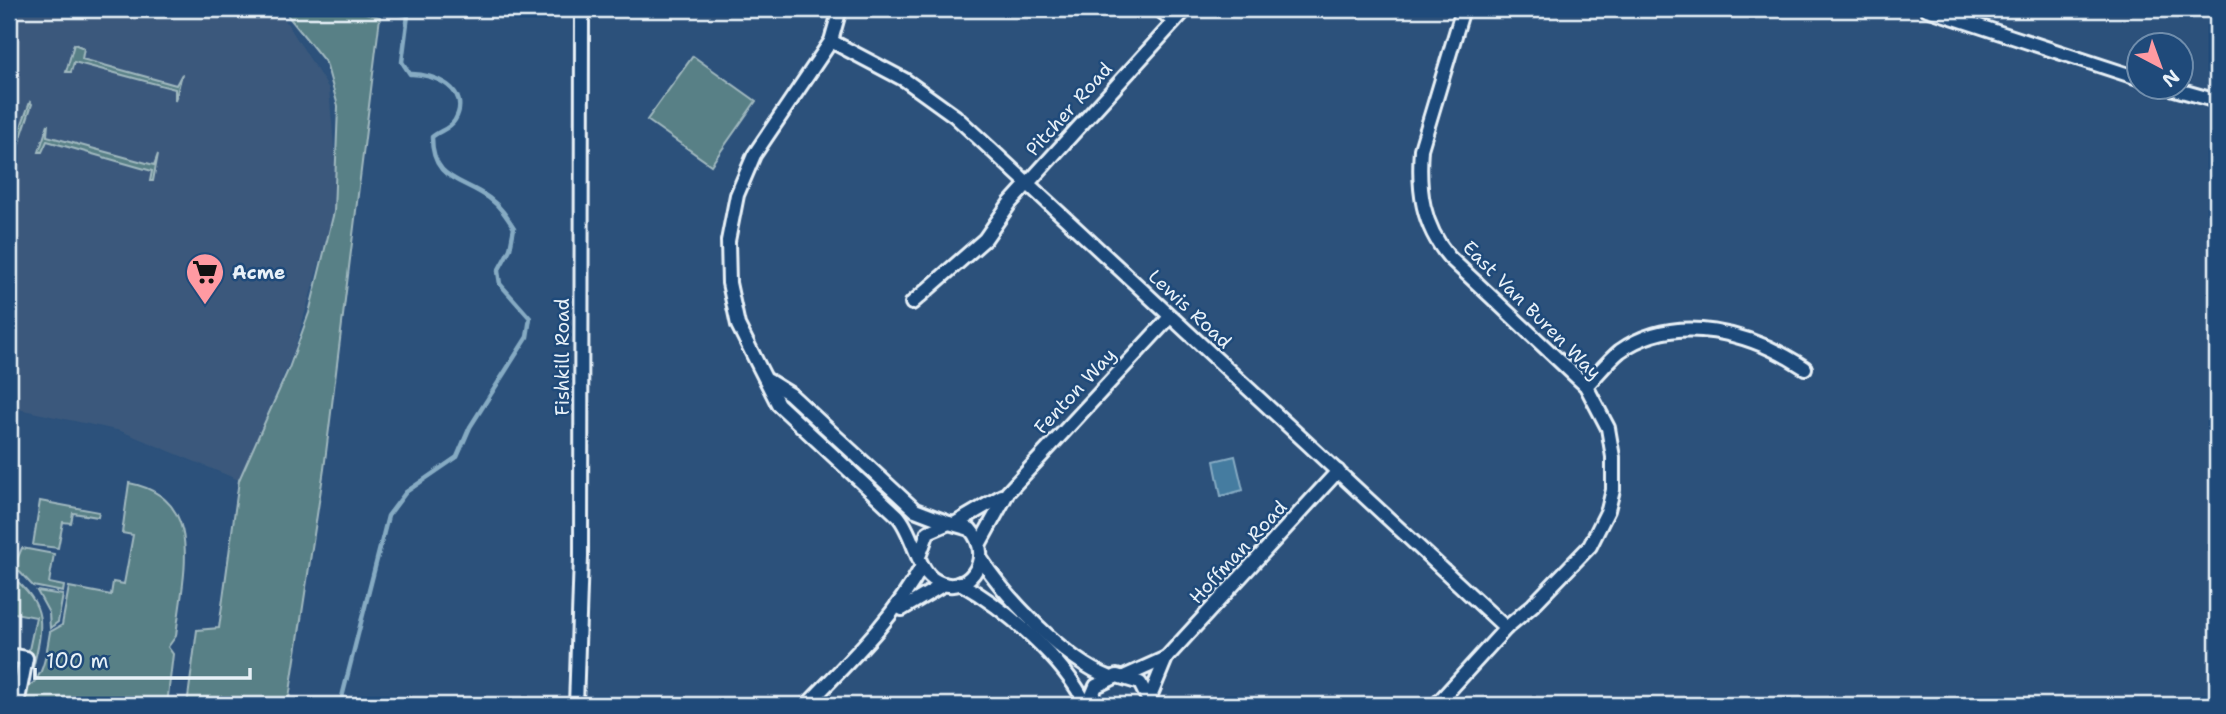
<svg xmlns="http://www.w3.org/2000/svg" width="2226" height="714" font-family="'Shantell Sans',sans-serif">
  <rect width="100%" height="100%" fill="#2c517b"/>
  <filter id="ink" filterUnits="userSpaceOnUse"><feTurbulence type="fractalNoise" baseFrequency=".0143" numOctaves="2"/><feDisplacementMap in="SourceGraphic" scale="14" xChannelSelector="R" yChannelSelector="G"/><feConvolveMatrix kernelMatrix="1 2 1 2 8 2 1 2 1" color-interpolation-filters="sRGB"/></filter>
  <g filter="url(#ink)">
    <!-- built -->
    <polygon fill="#3b597c" points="9,9 269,9 283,17 329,89 336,170 334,212 294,351 239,480 121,431 9,407"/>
    <!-- green -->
    <g fill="#598086" stroke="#a0b8bf" stroke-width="2">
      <polygon points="287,9 352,9 380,17 324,469 288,705 187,705 197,630 219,628 239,480 289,368 309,313 334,212 338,106 326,63 288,16"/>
      <polygon points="74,44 84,48 82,59 176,85 182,74 175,101 175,89 74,62 71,72 66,72"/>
      <polygon points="693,56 756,101 711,165 647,120"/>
      <polygon points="30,102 32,104 9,174 9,135 17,137"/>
      <polygon points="48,124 47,136 154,165 158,154 153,181 150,181 152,171 47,141 42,152 39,152"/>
      <path d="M129 483C208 498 182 578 176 636L168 647 173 654 167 705H17L19 694C45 680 45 659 50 632L62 625 69 587 111 595 113 582 124 584 133 535 122 533Z"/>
      <polygon points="40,501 99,512 98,517 73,513 71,523 63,522 58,548 33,545"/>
      <polygon points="22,548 54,554 49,583 64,586 63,592 33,586 14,566"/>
      <path d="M12 577C48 605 43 628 33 668L24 673 36 617 9 612Z"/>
      <polygon points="37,591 63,595 58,622 50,628 49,613"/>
    </g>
    <!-- water -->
    <polygon fill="#447ca0" stroke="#86abc3" stroke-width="2" points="1235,456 1243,490 1221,496 1214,461"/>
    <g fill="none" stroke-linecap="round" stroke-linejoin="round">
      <!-- stream -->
      <path stroke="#86abc3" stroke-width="4.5" d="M340 705 388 516 406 492 457 457 470 427 527 337 530 318 500 284 498 271 510 249 514 228C507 217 500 206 489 198 462 178 432 181 432 137 439 131 450 129 455 120 472 90 434 73 410 74L402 62 408 15 380 9"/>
      <defs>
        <g id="street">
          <path d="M840 9 831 41 754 155 737 195 728 241 729 283 738 325 778 404 898 516C913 533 917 568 933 579 965 601 997 559 970 529L949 523 928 532 920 554"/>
          <polyline points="1159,9 1174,22"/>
          <polyline points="1927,9 2138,78"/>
          <polyline points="831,41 905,80 955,116 1506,628"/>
          <polyline points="2171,88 2217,101"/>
          <polyline points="912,303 985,239 1010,203 1186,9"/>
          <polyline points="769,381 790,394 915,510 949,523"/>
          <path d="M1586 386C1597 375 1608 361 1620 351 1677 311 1752 333 1805 368"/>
          <polyline points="956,523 1002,496"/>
          <polyline points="980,543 1008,492 1170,317"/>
          <path d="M981 559C1006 598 1066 661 1109 677"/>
          <path d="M960 583C1005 608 1064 659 1086 705"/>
          <polyline points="902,609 944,584"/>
          <polyline points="9,655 26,658 17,705"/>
          <polyline points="1126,676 1166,658"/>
          <polyline points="1150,697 1166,658 1338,471"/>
          <polyline points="576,705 581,557 582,9"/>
          <path d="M807 705C849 661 893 620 922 566"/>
          <polyline points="1088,705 1096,686 1117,676 1140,683 1151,705"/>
          <path d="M1436 705 1506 628 1533 605 1590 546 1608 510 1613 490V457L1608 428 1586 386 1449 257C1422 225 1418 190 1421 149L1463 9"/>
        </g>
      </defs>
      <!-- street casing -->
      <use href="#street" stroke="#e8f1f8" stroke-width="18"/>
      <!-- street -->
      <use href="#street" stroke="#1f4a7a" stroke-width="12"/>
    </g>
  </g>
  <!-- icons -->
  <defs>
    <symbol id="supermarket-pin" viewBox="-11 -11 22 30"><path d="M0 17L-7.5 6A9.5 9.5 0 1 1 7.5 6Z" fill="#ff9aa2" stroke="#1f4a7a"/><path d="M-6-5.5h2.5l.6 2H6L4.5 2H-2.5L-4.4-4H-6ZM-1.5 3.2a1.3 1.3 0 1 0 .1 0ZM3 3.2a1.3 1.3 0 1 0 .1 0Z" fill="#111"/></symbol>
  </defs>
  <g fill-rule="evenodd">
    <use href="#supermarket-pin" x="183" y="250" width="44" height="60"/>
  </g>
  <g text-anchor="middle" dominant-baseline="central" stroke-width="5" stroke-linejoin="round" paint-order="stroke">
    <!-- street labels -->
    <g font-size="19" fill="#e8f1f8" stroke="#1f4a7a">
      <text transform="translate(1069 109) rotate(-48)">Pitcher Road</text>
      <text transform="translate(1190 309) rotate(43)">Lewis Road</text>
      <text transform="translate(1532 310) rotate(45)">East Van Buren Way</text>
      <text transform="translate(562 357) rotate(-90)">Fishkill Road</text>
      <text transform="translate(1075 391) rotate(-47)">Fenton Way</text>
      <text transform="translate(1238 552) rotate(-47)">Hoffman Road</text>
    </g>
    <!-- poi labels -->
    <g font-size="19" font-weight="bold" fill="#e8f1f8" stroke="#1f4a7a" text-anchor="start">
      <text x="232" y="272">Acme</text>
    </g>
  </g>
  <!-- margin -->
  <rect width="2226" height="714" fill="none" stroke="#1f4a7a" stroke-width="35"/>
  <rect x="18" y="18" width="2191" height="679" fill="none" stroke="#e8f1f8" stroke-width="2.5" filter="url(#ink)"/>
  <!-- north arrow -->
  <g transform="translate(2160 66) rotate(139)"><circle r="33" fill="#1f4a7a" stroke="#6f8dac" stroke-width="2"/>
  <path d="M0-5L12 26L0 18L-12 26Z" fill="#ff9aa2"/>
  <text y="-10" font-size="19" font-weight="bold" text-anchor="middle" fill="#e8f1f8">N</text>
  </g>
  <!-- scale -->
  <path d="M35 668v10h215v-10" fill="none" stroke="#e8f1f8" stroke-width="3.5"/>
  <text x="46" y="668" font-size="21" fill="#e8f1f8" stroke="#1f4a7a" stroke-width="5" paint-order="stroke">100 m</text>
</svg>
